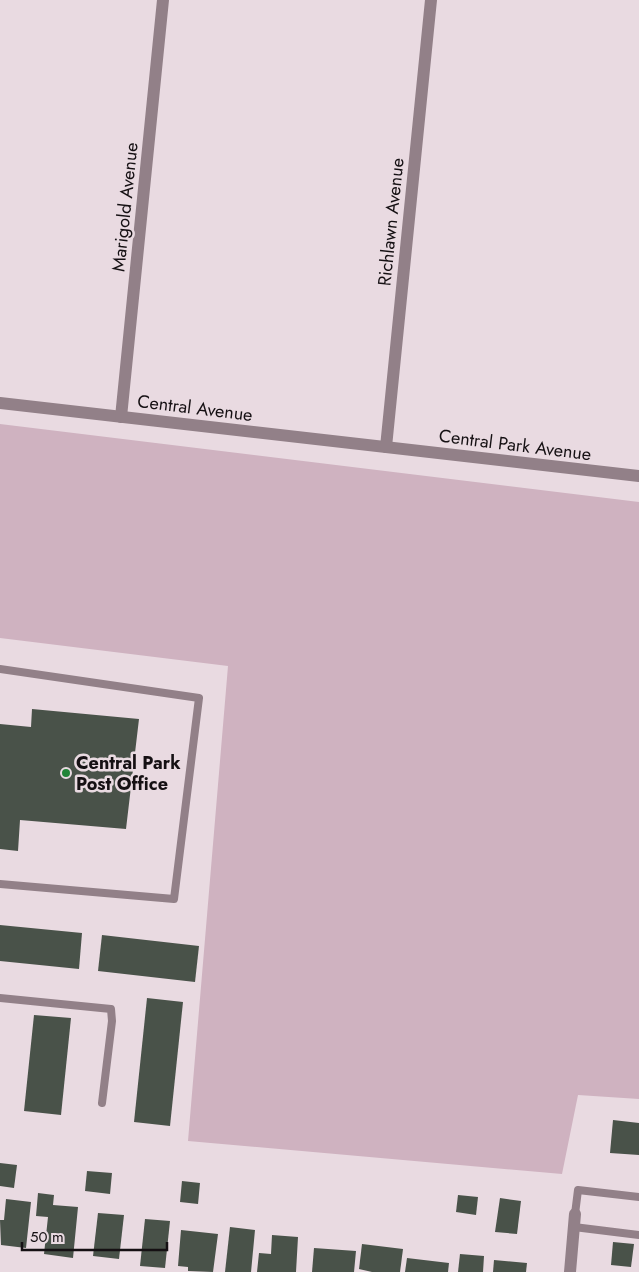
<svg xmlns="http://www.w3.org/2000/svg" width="639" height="1272" font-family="Jost,sans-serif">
  <rect width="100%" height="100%" fill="#e9dae1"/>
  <!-- green -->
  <polygon fill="#cfb2c0" points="0,424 639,502 639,1099 578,1095 562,1174 188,1141 228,666 0,638"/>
  <!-- building -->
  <g fill="#495249">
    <polygon points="32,709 139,719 126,829 20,820 18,851 0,849 0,724 31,727"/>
    <polygon points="0,925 82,933 79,969 0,961"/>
    <polygon points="102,935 199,946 195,982 98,971"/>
    <polygon points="147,998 183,1002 170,1126 134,1122"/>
    <polygon points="34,1015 71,1018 61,1115 24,1111"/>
    <polygon points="613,1120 639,1123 639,1155 610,1153"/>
    <polygon points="0,1163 17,1165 14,1188 0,1186"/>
    <polygon points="87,1171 112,1173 110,1194 85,1191"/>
    <polygon points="182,1181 200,1183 198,1204 180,1202"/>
    <polygon points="38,1193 54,1195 53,1205 78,1207 73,1258 44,1254 48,1217 36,1216"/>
    <polygon points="458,1195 478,1197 476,1215 456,1212"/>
    <polygon points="500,1198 521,1201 517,1234 495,1232"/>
    <polygon points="6,1199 31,1202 26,1248 1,1245 0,1220 4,1220"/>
    <polygon points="98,1213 124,1215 119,1259 93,1256"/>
    <polygon points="145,1219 170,1221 165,1268 140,1266"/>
    <polygon points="230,1227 255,1230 251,1272 225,1272"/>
    <polygon points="181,1230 218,1234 213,1272 188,1271 188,1267 178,1266"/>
    <polygon points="272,1235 298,1237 296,1272 257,1272 259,1253 271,1254"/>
    <polygon points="613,1242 634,1244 631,1267 611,1265"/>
    <polygon points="362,1244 403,1249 400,1272 372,1272 359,1269"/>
    <polygon points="314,1248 356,1251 354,1272 312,1272"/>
    <polygon points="460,1254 484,1256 483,1272 458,1272"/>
    <polygon points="407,1258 449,1263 448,1272 405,1272"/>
    <polygon points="494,1260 527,1263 526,1272 493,1272"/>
  </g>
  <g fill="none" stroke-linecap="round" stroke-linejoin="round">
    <!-- lane -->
    <g stroke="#928088" stroke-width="8">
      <polyline points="0,669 199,698 174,899 0,884"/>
      <polyline points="0,998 111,1009 112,1021 102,1103"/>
      <polyline points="575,1214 578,1190 639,1197"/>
      <polyline points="574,1227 639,1235"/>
    </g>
    <!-- street -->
    <g stroke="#928088" stroke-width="12">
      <polyline points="0,403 639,476"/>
      <polyline points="121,417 163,0"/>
      <polyline points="386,447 431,0"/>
      <polyline points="570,1272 575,1214"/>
    </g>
  </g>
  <!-- markers -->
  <circle fill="#228438" stroke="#e9dae1" stroke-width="2" cx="66" cy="773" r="5"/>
  <g text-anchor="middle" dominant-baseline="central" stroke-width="5" stroke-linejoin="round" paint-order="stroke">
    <!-- street labels -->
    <g font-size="18" fill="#151013" stroke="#e9dae1">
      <text transform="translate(125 207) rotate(-84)">Marigold Avenue</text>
      <text transform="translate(391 222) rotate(-84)">Richlawn Avenue</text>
      <text transform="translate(195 408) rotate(7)">Central Avenue</text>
      <text transform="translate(515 445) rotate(7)">Central Park Avenue</text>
    </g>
    <!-- poi labels -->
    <g font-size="18" font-weight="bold" fill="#151013" stroke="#e9dae1" text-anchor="start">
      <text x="76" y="763">Central Park<tspan x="76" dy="21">Post Office</tspan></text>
    </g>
  </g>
  <!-- scale -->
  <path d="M22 1242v8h145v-8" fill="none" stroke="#151013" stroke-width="2.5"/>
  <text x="30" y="1242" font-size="15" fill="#151013" stroke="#e9dae1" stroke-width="4" paint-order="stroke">50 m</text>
</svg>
